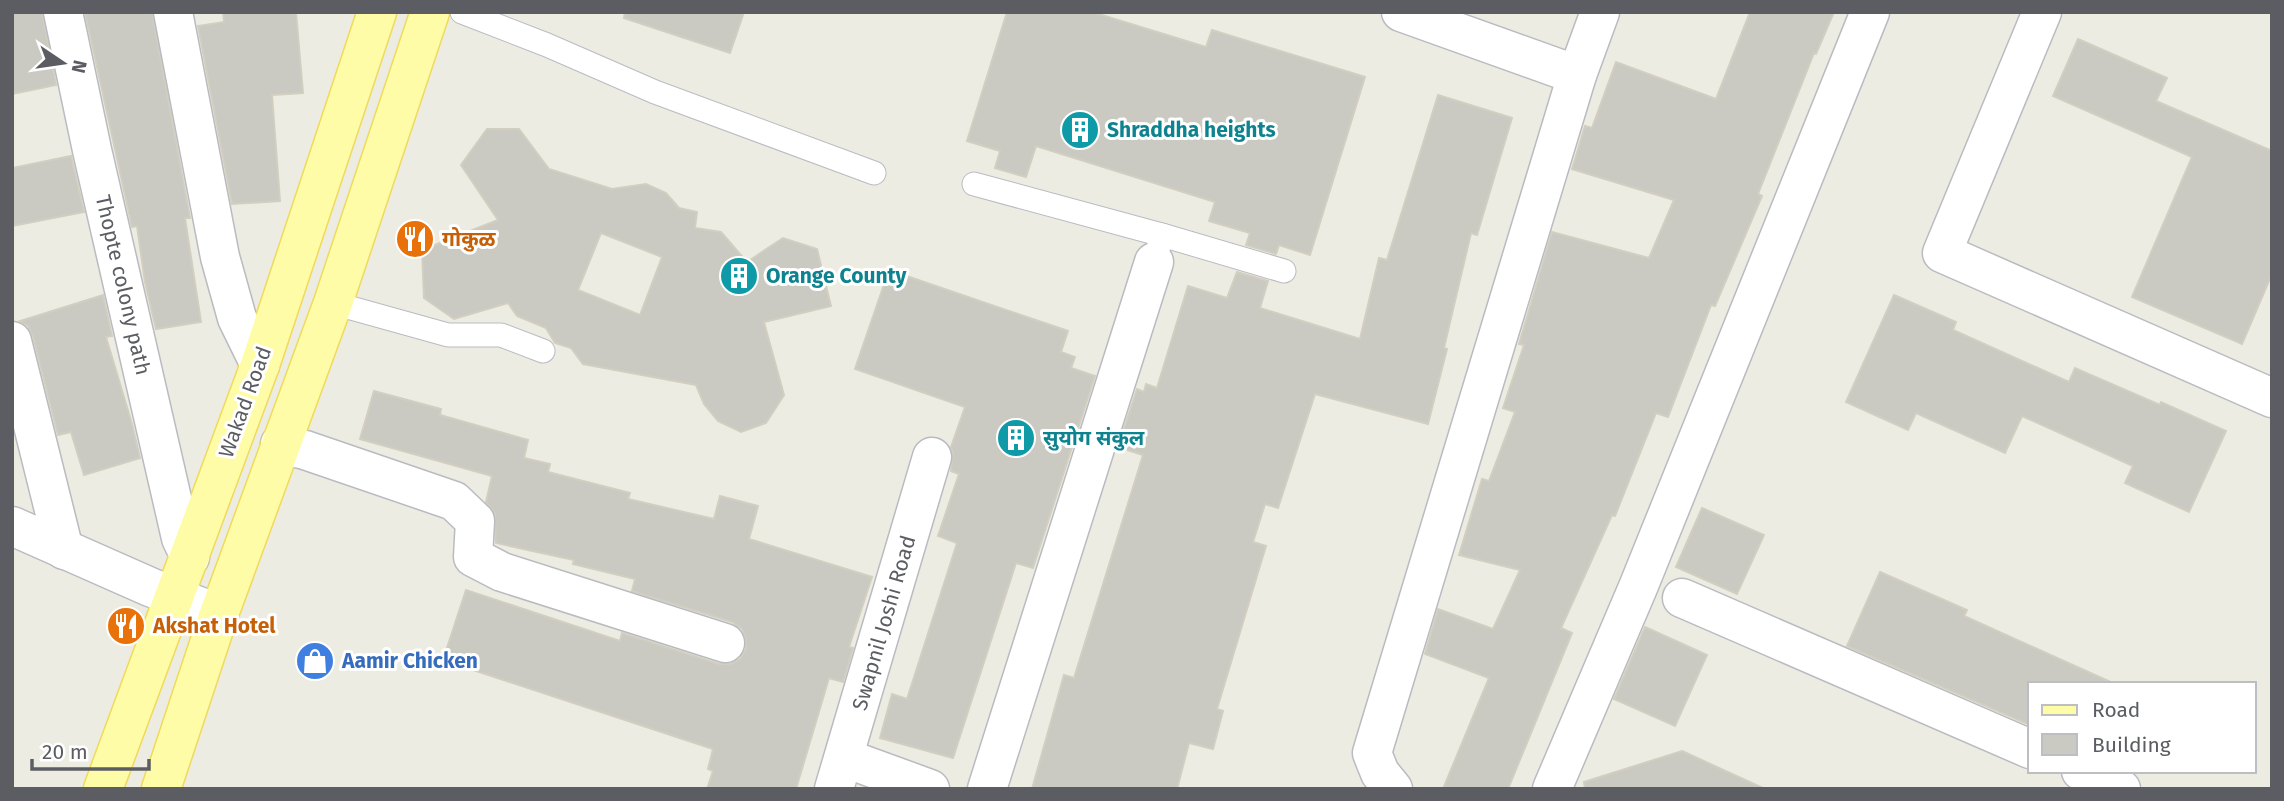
<svg xmlns="http://www.w3.org/2000/svg" width="2284" height="801" font-family="'Fira Sans','Noto Sans Devanagari',sans-serif">
  <rect width="100%" height="100%" fill="#edece2"/>
  <!-- building -->
  <g fill="#cac9c2" stroke="#d2cfc1" stroke-width="2" fill-rule="evenodd">
    <polygon points="12,12 42,12 56,85 12,94"/>
    <polygon points="85,12 152,12 190,218 185,218 201,322 156,329 145,282 137,226 132,227"/>
    <polygon points="223,12 296,12 303,93 272,95 280,201 232,204 198,26 224,22"/>
    <polygon points="625,12 744,12 730,53 624,18"/>
    <polygon points="1007,12 1092,12 1206,47 1212,30 1365,77 1310,255 1279,245 1276,254 1246,245 1250,233 1209,221 1215,202 1036,146 1026,177 995,168 1000,151 967,141"/>
    <polygon points="1750,12 1834,12 1816,54 1814,53 1758,194 1762,196 1715,306 1711,305 1668,417 1656,413 1615,516 1612,515 1561,628 1572,633 1508,789 1443,789 1489,678 1425,654 1438,609 1493,629 1520,570 1459,555 1482,479 1489,481 1515,412 1503,408 1524,345 1519,344 1552,232 1649,258 1674,200 1572,169 1585,126 1592,128 1616,62 1716,99"/>
    <polygon points="2078,39 2167,78 2156,101 2272,151 2272,274 2242,344 2132,297 2192,157 2053,96"/>
    <polygon points="1438,95 1512,118 1477,235 1471,233 1444,348 1447,349 1428,424 1315,394 1278,508 1265,504 1253,542 1266,546 1217,709 1223,711 1213,749 1189,743 1177,789 1032,789 1064,675 1074,678 1143,455 1118,447 1137,389 1144,392 1146,384 1157,388 1188,286 1227,298 1237,272 1268,281 1260,308 1360,339 1379,258 1387,260"/>
    <path d="M487 129H519L549 169 612 189 646 184 666 193 679 208 697 212 695 228 721 232 747 262 783 238 817 249 831 306 764 322 784 395 766 423 741 432 718 421 704 404 696 385 583 364 571 348 555 343 546 328 517 316 508 303 454 319 424 298 422 250 498 220 461 165ZM601 233 662 257 640 315 578 290Z"/>
    <polygon points="71,156 84,212 12,226 12,168"/>
    <polygon points="889,270 1068,331 1061,352 1075,357 1071,368 1095,376 1033,568 1016,563 953,758 880,738 892,694 907,699 957,543 938,536 959,474 951,471 953,453 951,447 965,407 855,369"/>
    <polygon points="103,295 112,336 106,337 132,424 140,458 84,475 71,432 58,435 33,336 28,326 20,321"/>
    <polygon points="1894,295 1956,322 1953,330 2069,382 2075,368 2160,405 2161,402 2226,431 2189,512 2125,483 2133,466 2022,416 2005,453 1916,413 1908,430 1846,402"/>
    <polygon points="374,391 441,409 440,415 528,440 524,458 550,464 548,472 630,493 628,499 714,519 720,496 758,506 749,539 872,577 849,647 853,648 843,682 829,678 796,789 707,789 713,771 708,769 713,749 443,660 466,590 620,641 622,633 719,664 730,664 740,659 746,649 746,639 742,629 732,622 632,591 635,579 573,564 574,560 496,543 495,513 486,502 492,476 360,439"/>
    <polygon points="1702,508 1764,535 1737,594 1676,567"/>
    <polygon points="1880,572 1967,610 1964,616 2115,684 2030,684 2030,725 1847,646"/>
    <polygon points="1645,627 1707,655 1675,726 1614,699"/>
    <polygon points="1682,751 1765,789 1585,789 1584,782"/>
  </g>
  <g fill="none" stroke-linecap="round" stroke-linejoin="round">
    <defs>
      <g id="service">
        <polyline points="462,12 547,45 655,92 874,173"/>
        <polyline points="974,184 1162,235"/>
        <polyline points="1158,249 1162,235 1284,271"/>
        <polyline points="333,303 448,335 501,335 543,351"/>
      </g>
      <g id="minor">
        <polyline points="63,12 92,150 181,538 190,557"/>
        <polyline points="173,12 220,257 237,318 260,365"/>
        <polyline points="1401,12 1577,75"/>
        <polyline points="2042,12 1942,253 2272,398"/>
        <polyline points="12,341 64,550"/>
        <polyline points="280,444 305,450 454,501 475,521 473,557 502,572 725,643"/>
        <polyline points="1682,598 2030,749"/>
        <polyline points="845,758 930,789"/>
        <polyline points="2081,771 2121,789"/>
        <polyline points="834,789 932,457"/>
        <polyline points="987,789 1154,262"/>
        <polyline points="1393,789 1380,773 1372,753 1577,75 1600,12"/>
        <polyline points="1552,789 1639,585 1870,12"/>
      </g>
      <polyline id="tertiary" points="12,526 150,587 219,614"/>
      <g id="primary">
        <polyline points="103,789 260,365 377,12"/>
        <polyline points="161,789 219,614 333,303 430,12"/>
      </g>
    </defs>
    <!-- service casing -->
    <use href="#service" stroke="#babbc1" stroke-width="25"/>
    <!-- minor casing -->
    <use href="#minor" stroke="#babbc1" stroke-width="41"/>
    <!-- tertiary casing -->
    <use href="#tertiary" stroke="#babbc1" stroke-width="41"/>
    <!-- primary casing -->
    <use href="#primary" stroke="#f0da59" stroke-width="41"/>
    <!-- service -->
    <use href="#service" stroke="#fff" stroke-width="23"/>
    <!-- minor -->
    <use href="#minor" stroke="#fff" stroke-width="38"/>
    <!-- tertiary -->
    <use href="#tertiary" stroke="#fff" stroke-width="38"/>
    <!-- primary -->
    <use href="#primary" stroke="#fefca7" stroke-width="38"/>
  </g>
  <!-- icons -->
  <defs>
    <symbol id="building-disc" viewBox="-11 -11 22 22"><circle r="9.5" fill="#0f9aa8" stroke="#fff"/><path d="M-4-6H4V6H1V3H-1V6H-4ZM-2.5-4.3h1.7v1.8h-1.7ZM.8-4.3h1.7v1.8H.8ZM-2.5-1h1.7V.8h-1.7ZM.8-1h1.7V.8H.8Z" fill="#fff"/></symbol>
    <symbol id="restaurant-disc" viewBox="-11 -11 22 22"><circle r="9.5" fill="#e8710a" stroke="#fff"/><path d="M-5-6h1v4h1v-4h1v4h1v-4h1v5L-1.5 .5V6h-2V.5L-5-1ZM5-6V6H3V1.5H1.5Q1.5-4 5-6Z" fill="#fff"/></symbol>
    <symbol id="shop-disc" viewBox="-11 -11 22 22"><circle r="9.5" fill="#3f7fe0" stroke="#fff"/><path d="M-5-2.5h2.3a2.7 3.5 0 0 1 5.4 0H5L5.5 6h-11ZM-1.5-2.5h3a1.5 2.3 0 0 0-3 0Z" fill="#fff"/></symbol>
  </defs>
  <g fill-rule="evenodd">
    <use href="#building-disc" x="1058" y="108" width="44" height="44"/>
    <use href="#restaurant-disc" x="393" y="217" width="44" height="44"/>
    <use href="#building-disc" x="717" y="254" width="44" height="44"/>
    <use href="#building-disc" x="994" y="416" width="44" height="44"/>
    <use href="#restaurant-disc" x="104" y="604" width="44" height="44"/>
    <use href="#shop-disc" x="293" y="639" width="44" height="44"/>
  </g>
  <g text-anchor="middle" dominant-baseline="central" stroke-width="6" stroke-linejoin="round" paint-order="stroke">
    <!-- culture labels -->
    <g font-size="21" font-weight="bold" fill="#0d838f" stroke="#fff" text-anchor="start">
      <text x="1107" y="130">Shraddha heights</text>
      <text x="766" y="276">Orange County</text>
      <text x="1043" y="438">सुयोग संकुल</text>
    </g>
    <!-- food labels -->
    <g font-size="21" font-weight="bold" fill="#c56008" stroke="#fff" text-anchor="start">
      <text x="442" y="239">गोकुळ</text>
      <text x="153" y="626">Akshat Hotel</text>
    </g>
    <!-- street labels -->
    <g font-size="21" fill="#5b5d63" stroke="#fff">
      <text transform="translate(123 285) rotate(77)">Thopte colony path</text>
      <text transform="translate(245 402) rotate(-70)">Wakad Road</text>
      <text transform="translate(884 623) rotate(-74)">Swapnil Joshi Road</text>
    </g>
    <!-- shop labels -->
    <g font-size="21" font-weight="bold" fill="#366cbe" stroke="#fff" text-anchor="start">
      <text x="342" y="661">Aamir Chicken</text>
    </g>
  </g>
  <!-- border -->
  <rect width="2284" height="801" fill="none" stroke="#5b5d63" stroke-width="28"/>
  <!-- legend -->
  <rect x="2028" y="682" width="228" height="91" fill="#ffffff" stroke="#bdbec1" stroke-width="2"/>
  <rect x="2042" y="705" width="35" height="10" fill="#fefca7" stroke="#bdbec1" stroke-width="2"/>
  <text x="2092" y="717" font-size="21" fill="#5b5d63">Road</text>
  <rect x="2042" y="734" width="35" height="21" fill="#cac9c2" stroke="#bdbec1" stroke-width="2"/>
  <text x="2092" y="752" font-size="21" fill="#5b5d63">Building</text>
  <!-- north arrow -->
  <g transform="translate(63 63) rotate(103)" stroke="#ffffff" stroke-width="5" paint-order="stroke">
  <path d="M0-5L12 26L0 18L-12 26Z" fill="#5b5d63"/>
  <text y="-10" font-size="19" font-weight="bold" text-anchor="middle" fill="#5b5d63">N</text>
  </g>
  <!-- scale -->
  <path d="M32 759v10h117v-10" fill="none" stroke="#5b5d63" stroke-width="3.5"/>
  <text x="42" y="759" font-size="21" fill="#5b5d63" stroke="#ffffff" stroke-width="5" paint-order="stroke">20 m</text>
</svg>
